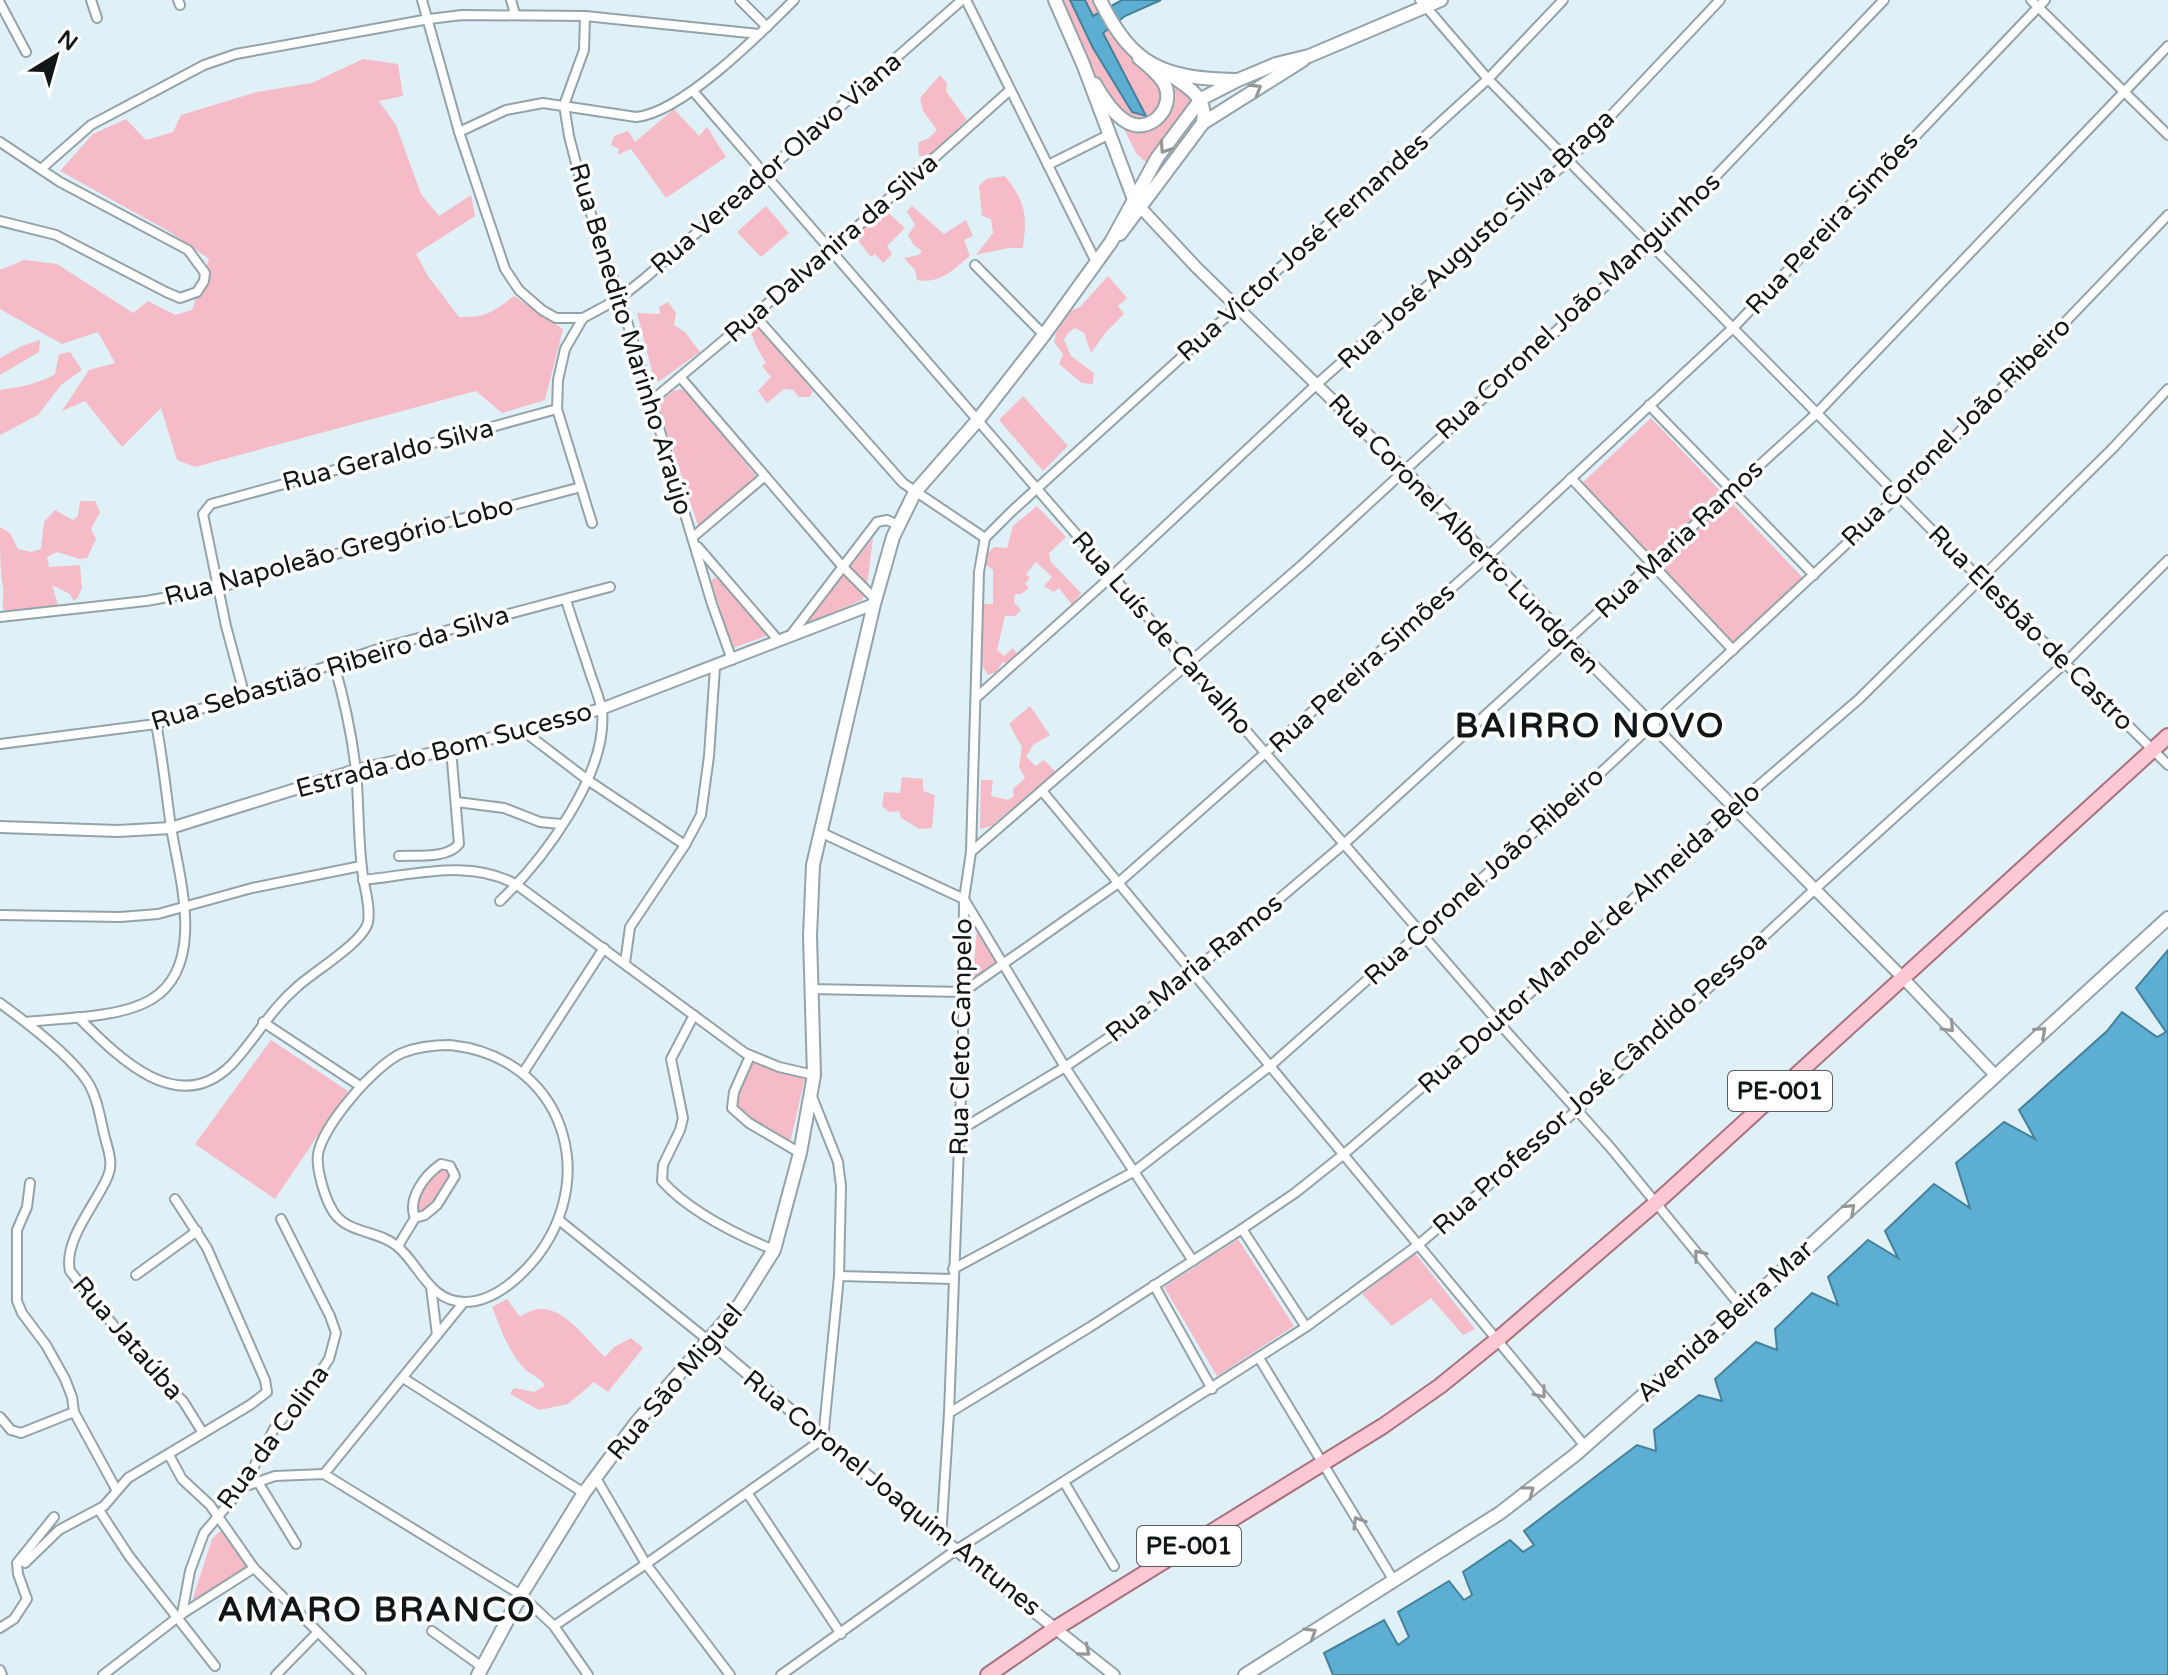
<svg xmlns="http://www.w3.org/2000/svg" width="2168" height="1675" font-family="'Varela Round',sans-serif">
  <rect width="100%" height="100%" fill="#dff0f7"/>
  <!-- green -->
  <g fill="#f5bcc7">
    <path d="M1059 0H1095L1116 40 1135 61 1160 83 1163 96 1161 110 1146 122C1102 116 1074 36 1059 0Z"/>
    <path d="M363 59 398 64 403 96 379 101 396 125 421 194 439 216 471 195 475 216 416 254 428 276 459 317C486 318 493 312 514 296L563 329 545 400 502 413 476 391 195 467 177 460 161 408 122 447 85 401 62 411 89 370 115 363 98 332 62 344 0 309V270L24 260 57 264 133 313 148 301 175 315 192 310 209 259 170 232 60 171 93 134 126 119 146 140 173 132 181 115 257 92 312 83Z"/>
    <polygon points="940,75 947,83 946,91 967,120 928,156 919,156 918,143 929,138 937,130 923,111 920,98"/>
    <polygon points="1165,77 1196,98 1147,163 1136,153 1123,127 1162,123 1172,111 1176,95"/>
    <polygon points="674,109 699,136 707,127 726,157 666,198 631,149 617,155 619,149 611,145 614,136 628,131 635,142"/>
    <path d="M1005 176C1026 203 1027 214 1023 248H1008L976 255 993 233 991 219 982 216 979 186 986 179Z"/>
    <polygon points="766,206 789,233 761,257 737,232"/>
    <path d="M912 206 944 234 966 220 973 236 964 240 970 256C952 270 941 284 917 280L915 270 904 258 919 255 922 251 913 244 908 235 915 225 907 211Z"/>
    <polygon points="883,208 905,228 887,246 892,254 883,263 875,254 871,257 853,234"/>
    <polygon points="1108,276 1127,298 1118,306 1124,314 1106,332 1091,353 1084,333 1075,328 1069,332 1064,340 1071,356 1094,373 1093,384 1082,383 1059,364 1063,354 1054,342 1056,333 1069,312 1080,307"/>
    <polygon points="668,302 676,313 674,325 685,332 700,352 658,382 652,371 637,313 660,314 659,307"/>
    <path d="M752 322H756L813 391 810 397H799L793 390 784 389 767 403 758 391 771 377 762 366 766 363C759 351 748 335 752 322Z"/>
    <polygon points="40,340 39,352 0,375 0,358 22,346"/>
    <path d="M70 352 82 370 61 385 38 415 0 435V390C17 388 41 383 55 374L59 354Z"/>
    <polygon points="681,389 689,394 757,477 698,526 658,404 673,391"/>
    <polygon points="1023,396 1068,446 1043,471 999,420"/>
    <polygon points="1651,418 1804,579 1732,644 1578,487"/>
    <path d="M80 501H95L100 512 91 529 96 539 87 558 80 559 57 552 47 557 49 567 80 565 82 588 77 599 73 600 70 594 52 585 58 605 39 614 25 609 5 613C0 603 5 598 3 588 0 568 0 548 0 527L10 533 18 549 31 552 41 549 44 522 55 510 73 520 78 516Z"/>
    <polygon points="1037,506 1066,537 1049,553 1051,562 1081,593 1072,605 1059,588 1054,592 1044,586 1052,577 1036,562 1026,574 1030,578 1025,584 1029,588 1021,594 1015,594 1014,602 1021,610 1015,616 1005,616 997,650 1004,656 1013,648 1017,654 1008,664 1003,662 996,672 988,675 978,659 981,604 993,604 993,570 980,561 994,547 1007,548 1013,526"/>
    <polygon points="873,538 866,593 862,600 804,625"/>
    <polygon points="714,578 718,579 769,635 733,648 711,581"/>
    <polygon points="1030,706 1050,735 1033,745 1026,757 1036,766 1044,760 1056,772 991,826 980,829 981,780 993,780 991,796 1008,800 1014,796 1013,789 1025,778 1019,767 1022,747 1009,724"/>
    <polygon points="902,777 923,779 923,791 935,795 932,828 919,829 901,818 899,811 889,812 882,806 884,792 900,793"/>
    <polygon points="978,920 1000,966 972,984"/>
    <polygon points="271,1040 348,1091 275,1199 195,1144"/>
    <polygon points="752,1061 805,1077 790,1144 743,1116 734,1105 737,1092"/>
    <polygon points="440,1167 446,1167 453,1176 428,1211 419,1210 415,1201"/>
    <polygon points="1238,1239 1294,1326 1217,1376 1164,1287"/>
    <polygon points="1414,1253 1415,1253 1475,1329 1463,1335 1431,1298 1392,1326 1362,1294"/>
    <path d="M507 1299 520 1317C555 1291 581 1335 605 1357L614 1347 631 1338 643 1348 608 1392 594 1382 568 1404 539 1410 510 1394 514 1388 534 1392 545 1386C539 1376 534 1377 526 1370 509 1354 500 1327 492 1307Z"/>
    <polygon points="219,1532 226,1532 249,1566 196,1603 193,1598 212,1539"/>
  </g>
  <!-- water -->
  <g fill="#5caed2" stroke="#46819a" stroke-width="2">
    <polygon points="1070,0 1085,0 1093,16 1122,0 1161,0 1125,16 1103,33 1146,116 1132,112 1093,48"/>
    <polygon points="2168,950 2168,1675 1333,1675 1324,1653 1384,1620 1398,1645 1409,1637 1398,1612 1449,1581 1464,1600 1472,1595 1463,1572 1510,1540 1523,1552 1534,1545 1524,1531 1637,1445 1656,1451 1654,1430 1699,1395 1722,1401 1715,1379 1756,1342 1777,1350 1775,1329 1812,1293 1838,1305 1828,1277 1868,1240 1898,1258 1885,1231 1934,1184 1970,1208 1956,1163 2004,1122 2035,1139 2019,1110 2107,1031 2122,1012 2157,1037 2166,1032 2136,988"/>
  </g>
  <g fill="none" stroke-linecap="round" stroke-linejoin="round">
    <defs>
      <g id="minor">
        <polyline points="91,0 97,18"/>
        <polyline points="178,0 180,5"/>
        <polyline points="422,0 459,132 505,269 519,290 542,310 556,318 583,318 620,298 645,278 962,0"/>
        <polyline points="511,0 515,14"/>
        <polyline points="740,0 767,27"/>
        <polyline points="966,0 1096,262"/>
        <polyline points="1420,0 1488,79 1980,579 2168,765"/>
        <polyline points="2031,0 2168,135"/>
        <polyline points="0,3 26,52"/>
        <polyline points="585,16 584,50 564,105 569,136 584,194 620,298 712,604 732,660"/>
        <polyline points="693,91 1498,1022 1610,1147 1742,1308"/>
        <path d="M459 132 506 110 543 103 636 117C682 113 761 33 794 0"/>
        <polyline points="0,142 60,182 188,250 205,273 204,281 197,292 180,298 166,292 56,235 0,221"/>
        <polyline points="1048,165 1108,135"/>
        <polyline points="41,169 91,125 204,65 236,54 429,19 462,15 585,16 759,34"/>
        <polyline points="975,265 1044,335"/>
        <polyline points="755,316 903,483 985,538"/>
        <polyline points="583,318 565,349 558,380 557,409 592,523"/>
        <polyline points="681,378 843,567 875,599"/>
        <polyline points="650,402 829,252 1009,91"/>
        <polyline points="1649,405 1814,575"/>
        <polyline points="1571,478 1733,650"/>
        <polyline points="693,537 765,476"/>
        <polyline points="698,547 779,641"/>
        <polyline points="0,617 146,601 218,588 423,529 581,487"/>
        <polyline points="790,636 877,522 887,520 898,525"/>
        <polyline points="244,693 226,626 203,514 211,504 557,409"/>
        <polyline points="977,697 1113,575 1317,384 1569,160 1720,0"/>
        <polyline points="522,730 589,781 685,845"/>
        <polyline points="0,744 156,724 381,648 610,587"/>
        <polyline points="1043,792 1585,1446"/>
        <polyline points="457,802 504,808 540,822 561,824"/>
        <polyline points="820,832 964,899 1065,1067 1193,1261"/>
        <polyline points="971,852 1303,564 1652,243 1884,0"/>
        <path d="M399 856C417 855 447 859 459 844L451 749"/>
        <path d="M363 880C414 875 471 858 517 885L745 1053 779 1067 814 1075"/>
        <path d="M500 901C543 860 608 774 602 711 600 700 595 687 591 676 583 651 574 626 566 600"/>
        <polyline points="0,915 120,917 158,914 252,888 361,866"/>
        <polyline points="625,963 630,927 685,845 701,815 709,756 715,667"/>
        <polyline points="810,989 963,992 1117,884 1488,556 1734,327 2045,0"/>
        <path d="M0 1003C26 1022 69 1054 87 1081 97 1096 100 1117 104 1134 107 1147 114 1162 108 1176 97 1203 63 1240 70 1271L143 1362 183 1401 203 1433"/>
        <path d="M694 1015 671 1059 683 1118 680 1130 663 1165 662 1181C690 1212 735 1234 774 1250"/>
        <path d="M78 1017C116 1055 177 1119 231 1065 255 1040 269 1011 297 987 313 972 364 942 368 922 371 905 363 885 362 868 358 836 359 803 356 771 352 735 344 699 334 664"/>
        <path d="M26 1022C63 1018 121 1018 152 999 207 965 179 877 171 827 166 793 163 759 156 724"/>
        <polyline points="263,1022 360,1086"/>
        <path d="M450 1045C572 1058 606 1195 519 1276 505 1289 485 1302 465 1302 429 1302 420 1265 397 1246 378 1230 349 1234 334 1213 325 1199 316 1170 318 1154 323 1125 375 1065 402 1053 417 1047 433 1045 450 1045Z"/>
        <polyline points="750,1056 734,1092 732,1108 749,1123 800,1153"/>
        <polyline points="523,1073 604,948"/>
        <polyline points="960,1130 1065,1067 1142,1015 1345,843 1817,413 2168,46"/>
        <polyline points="30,1183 27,1207 17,1230 17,1301 22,1313 46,1345 65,1379 72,1397 74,1412 116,1489"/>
        <polyline points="559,1220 709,1341"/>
        <polyline points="1242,1229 1306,1327"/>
        <path d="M398 1246 415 1218 425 1215 437 1205 455 1176 450 1166 441 1164C425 1175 407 1198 415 1218"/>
        <polyline points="953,1269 1135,1171 1270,1066 1595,778 1899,495 2168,215"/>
        <polyline points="136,1275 197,1231"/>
        <polyline points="839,1276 953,1279"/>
        <polyline points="1154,1285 1212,1389"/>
        <polyline points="431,1287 437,1335"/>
        <polyline points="1259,1358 1394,1581"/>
        <polyline points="403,1378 584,1493"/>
        <polyline points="949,1413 1090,1327 1242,1229 1295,1193 1344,1154 1498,1022 1734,807 1859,699 2113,448 2168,389"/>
        <polyline points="0,1417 11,1430 21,1433 74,1412"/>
        <polyline points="169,1455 182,1479 210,1505 254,1568 361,1675"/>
        <polyline points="324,1474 464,1302"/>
        <polyline points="596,1478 646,1564 730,1675"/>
        <polyline points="258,1482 296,1544"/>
        <polyline points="1064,1482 1114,1566"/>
        <polyline points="243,1487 275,1476 324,1474 521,1595 554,1626 588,1675"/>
        <polyline points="748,1494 841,1634"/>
        <polyline points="99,1510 129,1556 215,1666"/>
        <polyline points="941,1538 949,1413 963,1040 964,899 971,852 979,572 985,538 1011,512 1488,79 1563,0"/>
        <polyline points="25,1563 59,1530 104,1506 128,1478 250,1405 267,1392 265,1380 207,1248 175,1199"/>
        <polyline points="182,1614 190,1571 204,1533 243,1487 274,1429 311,1386 329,1359 336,1333 330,1316 281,1219"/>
        <polyline points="554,1626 646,1564 823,1439 839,1276 841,1186 838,1162 811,1094"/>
        <polyline points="0,1628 14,1619 27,1599 18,1574 17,1563 54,1517"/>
        <polyline points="432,1631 482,1667"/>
        <polyline points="0,1670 2,1675"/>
        <polyline points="103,1675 182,1614 254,1568"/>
        <polyline points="276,1675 318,1632"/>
        <polyline points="781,1675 956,1550 1306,1327 1418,1245 1577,1110 1815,889 2065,663 2168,560"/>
      </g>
      <g id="tertiary">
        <polyline points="1141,208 1196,267 1404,470 1569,641 1904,979 1995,1075"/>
        <polyline points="0,827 118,831 171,828 356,770 451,749 601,709 874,604"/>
        <polyline points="709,1341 941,1538 1114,1675"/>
      </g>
      <g id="secondary">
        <polyline points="1055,0 1083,64 1135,202"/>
        <path d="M1100 0C1133 67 1163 78 1235 80"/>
        <path d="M1167 73C1187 86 1208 97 1203 123"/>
        <path d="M1095 84C1103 98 1113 114 1127 122 1150 135 1175 108 1165 85 1160 75 1147 65 1139 58"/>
        <polyline points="1120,234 1203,123 1303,60"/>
        <polyline points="478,1675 521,1595 584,1493 636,1423 740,1304 774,1250 800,1153 814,1075 810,936 813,865 874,604 893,537 915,492 977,421 1044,335 1111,242 1157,158 1201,99 1238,80 1276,64 1309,56 1441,0"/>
        <polyline points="1245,1675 1500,1513 1575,1455 1742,1308 2168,918"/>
      </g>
      <polyline id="primary" points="988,1675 1056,1628 1383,1426 1440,1386 1498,1339 1657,1202 2168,736"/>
    </defs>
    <!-- minor casing -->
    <use href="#minor" stroke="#94a3aa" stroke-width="12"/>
    <!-- tertiary casing -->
    <use href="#tertiary" stroke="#94a3aa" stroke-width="14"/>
    <!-- secondary casing -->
    <use href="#secondary" stroke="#94a3aa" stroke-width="16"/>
    <!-- primary casing -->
    <use href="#primary" stroke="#a7727e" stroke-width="18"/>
    <!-- minor -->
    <use href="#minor" stroke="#fff" stroke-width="8"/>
    <!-- tertiary -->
    <use href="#tertiary" stroke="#fff" stroke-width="10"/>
    <!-- secondary -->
    <use href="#secondary" stroke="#fff" stroke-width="12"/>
    <!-- primary -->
    <use href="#primary" stroke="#fbc8d3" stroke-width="14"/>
  </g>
  <!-- one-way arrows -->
  <defs><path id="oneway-chevron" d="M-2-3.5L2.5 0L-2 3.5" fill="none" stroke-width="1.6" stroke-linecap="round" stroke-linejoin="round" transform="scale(2)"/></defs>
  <g stroke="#949798">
    <use href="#oneway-chevron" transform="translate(1256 89) rotate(-31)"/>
    <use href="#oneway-chevron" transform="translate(1165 148) rotate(124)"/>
    <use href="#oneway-chevron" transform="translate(1949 1027) rotate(47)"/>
    <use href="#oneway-chevron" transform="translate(2041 1032) rotate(-42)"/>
    <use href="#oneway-chevron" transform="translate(1850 1209) rotate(-43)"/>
    <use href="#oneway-chevron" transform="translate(1699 1255) rotate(-129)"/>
    <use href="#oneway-chevron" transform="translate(1541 1393) rotate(51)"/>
    <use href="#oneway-chevron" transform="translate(1529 1491) rotate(-37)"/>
    <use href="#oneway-chevron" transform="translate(1358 1522) rotate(-121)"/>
    <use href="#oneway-chevron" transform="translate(1311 1633) rotate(-32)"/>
    <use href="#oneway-chevron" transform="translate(1085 1651) rotate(39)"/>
  </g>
  <g text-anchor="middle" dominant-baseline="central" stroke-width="7" stroke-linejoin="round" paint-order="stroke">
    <!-- shield labels -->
    <g fill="#fff" stroke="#585d5e" stroke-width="2">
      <rect x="1728" y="1071" width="104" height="40" rx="6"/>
      <rect x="1137" y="1526" width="104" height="40" rx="6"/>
    </g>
    <g font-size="24" font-weight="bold" fill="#111719">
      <text x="1780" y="1091">PE-001</text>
      <text x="1189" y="1546">PE-001</text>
    </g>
    <!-- street labels -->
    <g font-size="26" fill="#111719" stroke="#fff">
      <text transform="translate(776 163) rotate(-41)">Rua Vereador Olavo Viana</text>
      <text transform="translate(1832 223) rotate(-47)">Rua Pereira Simões</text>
      <text transform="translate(1476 239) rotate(-43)">Rua José Augusto Silva Braga</text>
      <text transform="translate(1303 247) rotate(-42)">Rua Victor José Fernandes</text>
      <text transform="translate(831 248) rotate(-41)">Rua Dalvanira da Silva</text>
      <text transform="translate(1578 306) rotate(-43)">Rua Coronel João Manguinhos</text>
      <text transform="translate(631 339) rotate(73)">Rua Benedito Marinho Araújo</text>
      <text transform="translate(1956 432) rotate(-45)">Rua Coronel João Ribeiro</text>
      <text transform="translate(388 455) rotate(-15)">Rua Geraldo Silva</text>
      <text transform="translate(1464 534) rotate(46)">Rua Coronel Alberto Lundgren</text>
      <text transform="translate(1679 539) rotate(-43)">Rua Maria Ramos</text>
      <text transform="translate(339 551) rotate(-15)">Rua Napoleão Gregório Lobo</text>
      <text transform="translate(2031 628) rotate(45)">Rua Elesbão de Castro</text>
      <text transform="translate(1162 633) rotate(49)">Rua Luís de Carvalho</text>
      <text transform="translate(330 668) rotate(-17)">Rua Sebastião Ribeiro da Silva</text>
      <text transform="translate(1362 668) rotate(-42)">Rua Pereira Simões</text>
      <text transform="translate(444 750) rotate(-15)">Estrada do Bom Sucesso</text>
      <text transform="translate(1484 876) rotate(-42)">Rua Coronel João Ribeiro</text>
      <text transform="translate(1589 938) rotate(-42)">Rua Doutor Manoel de Almeida Belo</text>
      <text transform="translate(1194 968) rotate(-39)">Rua Maria Ramos</text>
      <text transform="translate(961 1037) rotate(-89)">Rua Cleto Campelo</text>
      <text transform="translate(1600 1083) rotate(-42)">Rua Professor José Cândido Pessoa</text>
      <text transform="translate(1725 1321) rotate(-42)">Avenida Beira Mar</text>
      <text transform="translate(128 1338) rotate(49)">Rua Jataúba</text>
      <text transform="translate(675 1382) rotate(-50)">Rua São Miguel</text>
      <text transform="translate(273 1437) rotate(-54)">Rua da Colina</text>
      <text transform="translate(892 1493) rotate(39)">Rua Coronel Joaquim Antunes</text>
    </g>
    <!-- district labels -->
    <g font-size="34" font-weight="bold" letter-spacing="2" fill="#111719" stroke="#fff">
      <text x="1590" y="726">BAIRRO NOVO</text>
      <text x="377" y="1610">AMARO BRANCO</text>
    </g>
  </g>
  <!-- north arrow -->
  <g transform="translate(56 56) rotate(37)" stroke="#ffffff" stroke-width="6" paint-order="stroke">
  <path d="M0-6L14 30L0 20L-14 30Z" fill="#111719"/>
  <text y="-12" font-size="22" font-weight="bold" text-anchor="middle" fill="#111719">N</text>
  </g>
</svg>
